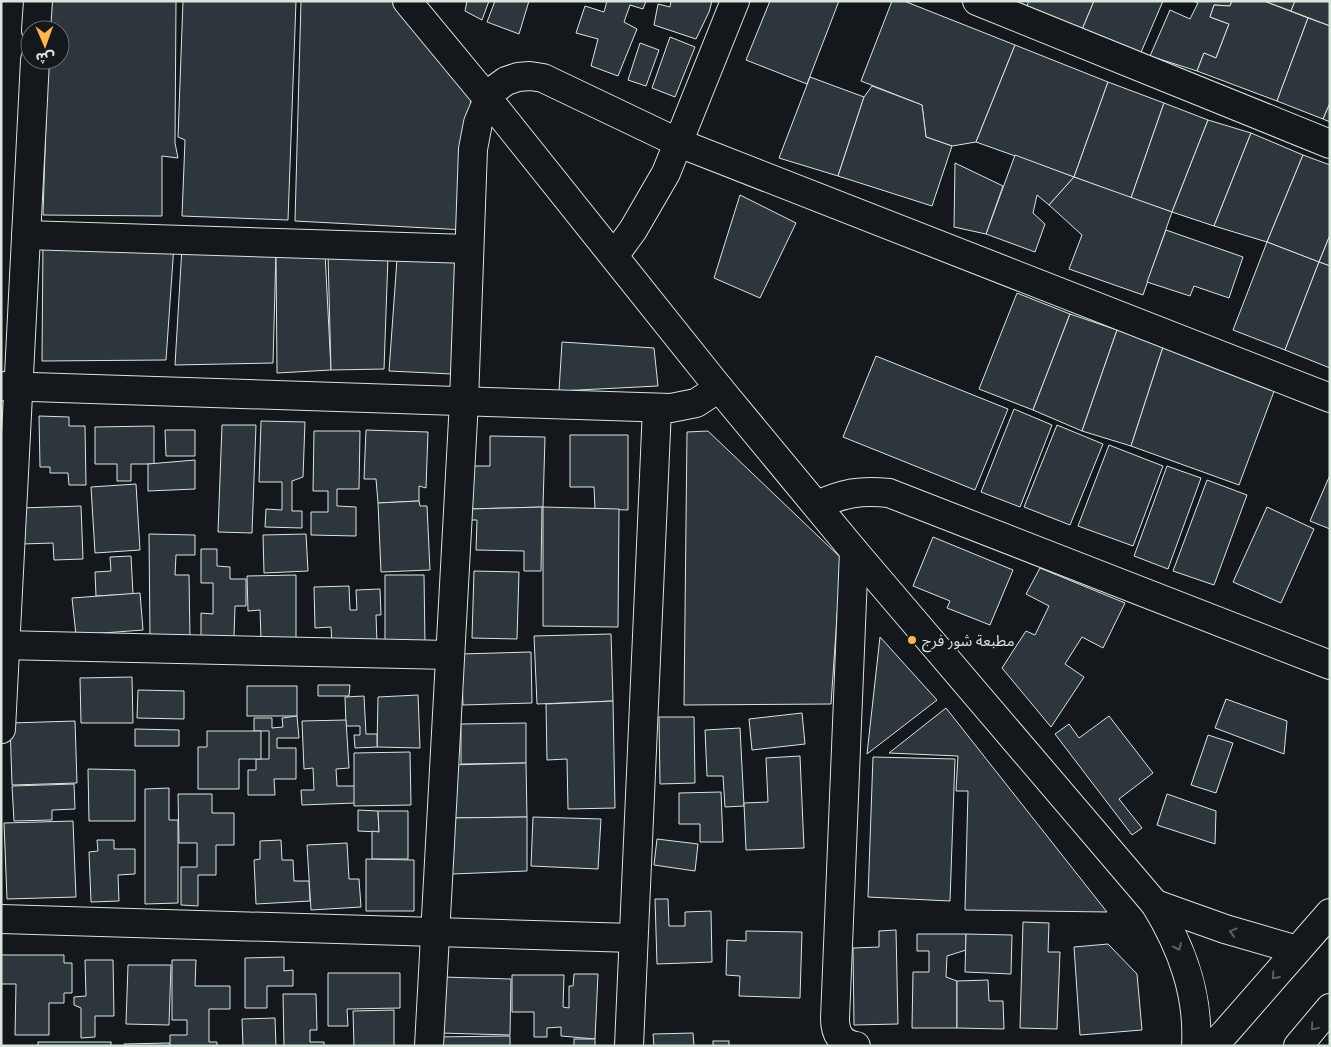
<svg xmlns="http://www.w3.org/2000/svg" width="1331" height="1047" font-family="'Public Sans','Noto Sans Arabic',sans-serif">
  <rect width="100%" height="100%" fill="#14181c"/>
  <!-- building -->
  <g fill="#2c363c" stroke="#d8e6dc">
    <polygon points="50,1 176,1 175,143 178,158 162,156 162,216 43,215 48,60 60,60 60,30 49,30"/>
    <polygon points="183,1 296,1 288,220 182,216 185,140 178,137"/>
    <polygon points="301,1 398,1 471,91 466,230 295,221"/>
    <polygon points="467,1 489,1 482,20 465,11"/>
    <polygon points="495,1 529,1 519,34 487,22"/>
    <polygon points="607,1 646,1 643,9 630,5 624,22 637,29 618,76 591,66 598,39 576,33 585,6 604,12"/>
    <polygon points="671,1 712,1 709,12 696,39 654,25 658,4 670,7"/>
    <polygon points="770,1 839,1 807,84 746,60"/>
    <polygon points="892,1 904,1 1015,45 976,142 952,146 926,137 922,105 861,81"/>
    <polygon points="1029,1 1094,1 1081,32 1025,10"/>
    <polygon points="1094,1 1163,1 1139,57 1081,32"/>
    <polygon points="1193,1 1232,1 1230,6 1214,5 1210,17 1229,24 1216,58 1204,53 1197,71 1150,56 1170,10 1190,19 1198,3"/>
    <polygon points="1232,1 1264,1 1308,18 1277,101 1197,71 1204,53 1216,58 1229,24 1210,17 1214,5 1230,6"/>
    <polygon points="1264,1 1295,1 1291,11"/>
    <polygon points="1295,1 1330,1 1330,26 1291,11"/>
    <polygon points="1308,18 1330,26 1330,103 1323,119 1277,101"/>
    <polygon points="670,37 695,47 675,97 652,88"/>
    <polygon points="640,43 659,50 646,86 628,80"/>
    <polygon points="1015,45 1108,82 1074,177 976,142"/>
    <polygon points="810,77 864,97 838,176 779,158"/>
    <polygon points="1108,82 1164,103 1131,198 1074,177"/>
    <polygon points="872,86 922,105 926,137 952,146 932,206 838,176 864,97"/>
    <polygon points="1164,103 1208,120 1172,212 1131,198"/>
    <polygon points="1330,103 1330,122 1323,119"/>
    <polygon points="1208,120 1251,133 1214,226 1172,212"/>
    <polygon points="1251,133 1303,155 1267,242 1214,226"/>
    <polygon points="1015,155 1074,177 1049,205 1037,195 1033,213 1045,224 1035,252 986,234"/>
    <polygon points="1303,155 1330,165 1330,235 1319,262 1267,242"/>
    <polygon points="955,163 1003,186 986,234 954,227"/>
    <polygon points="1074,177 1172,212 1143,295 1069,269 1082,235 1049,205"/>
    <polygon points="740,195 796,223 760,298 714,278"/>
    <polygon points="1166,230 1243,257 1229,298 1194,286 1190,296 1147,282"/>
    <polygon points="1330,235 1330,266 1319,262"/>
    <polygon points="43,241 174,245 166,360 42,361"/>
    <polygon points="1267,242 1319,262 1285,350 1233,330"/>
    <polygon points="182,247 276,251 273,363 175,365"/>
    <polygon points="276,251 325,253 331,370 277,373"/>
    <polygon points="328,254 388,256 384,369 331,370"/>
    <polygon points="468,255 452,374 389,371 397,259"/>
    <polygon points="1319,262 1330,266 1330,368 1285,350"/>
    <polygon points="1017,293 1070,314 1033,410 979,389"/>
    <polygon points="1070,314 1117,330 1082,431 1033,410"/>
    <polygon points="1117,330 1163,347 1131,446 1082,431"/>
    <polygon points="562,342 654,348 658,386 559,391"/>
    <polygon points="1163,347 1276,386 1239,485 1131,446"/>
    <polygon points="876,356 1008,409 975,490 843,437"/>
    <polygon points="1014,409 1052,425 1020,507 981,492"/>
    <polygon points="39,416 69,417 69,426 85,426 86,485 69,485 68,473 50,473 50,467 40,467"/>
    <polygon points="261,421 305,422 303,477 292,481 292,511 302,511 302,528 265,527 266,509 282,510 282,482 259,482"/>
    <polygon points="222,425 256,425 252,533 218,532"/>
    <polygon points="1057,425 1103,444 1070,525 1024,507"/>
    <polygon points="154,426 154,464 131,464 131,481 117,481 117,464 95,464 95,427"/>
    <polygon points="165,430 195,430 195,456 166,456"/>
    <polygon points="366,430 428,432 426,488 419,486 419,501 378,503 376,479 364,479"/>
    <polygon points="314,431 360,431 359,489 337,489 337,506 356,507 356,536 311,535 311,512 328,512 328,491 313,491"/>
    <polygon points="708,431 841,558 831,704 684,705 687,432"/>
    <polygon points="570,435 628,435 628,510 595,509 594,487 570,487"/>
    <polygon points="490,436 545,437 543,507 469,509 469,466 490,466"/>
    <polygon points="1109,445 1163,466 1133,546 1078,526"/>
    <polygon points="195,460 195,489 148,491 148,464"/>
    <polygon points="1167,466 1201,478 1168,569 1134,556"/>
    <polygon points="1330,475 1330,529 1310,521"/>
    <polygon points="1207,480 1247,495 1214,585 1173,571"/>
    <polygon points="136,484 140,550 95,553 91,487"/>
    <polygon points="419,501 420,506 427,506 430,570 381,572 378,503"/>
    <polygon points="81,506 83,559 54,560 53,543 22,544 20,508"/>
    <polygon points="542,507 541,571 524,571 524,551 476,550 477,520 463,520 469,509"/>
    <polygon points="543,507 619,509 618,627 543,626"/>
    <polygon points="1267,507 1314,529 1281,603 1233,582"/>
    <polygon points="149,534 195,535 195,555 176,555 175,575 189,575 190,638 150,638"/>
    <polygon points="306,534 308,571 264,573 263,535"/>
    <polygon points="933,537 1013,570 990,625 947,608 950,601 913,586"/>
    <polygon points="201,549 217,549 217,566 230,567 230,579 246,579 246,606 235,606 234,637 201,637 201,613 213,614 213,583 201,583"/>
    <polygon points="131,556 133,594 96,596 95,572 111,571 110,557"/>
    <polygon points="1040,568 1125,603 1103,648 1082,637 1065,664 1084,677 1051,727 1002,668 1026,631 1035,635 1049,606 1026,594"/>
    <polygon points="474,571 519,572 517,639 472,638"/>
    <polygon points="296,575 296,639 261,639 260,610 248,611 247,576"/>
    <polygon points="385,575 424,575 425,645 385,645"/>
    <polygon points="349,586 350,610 357,610 356,590 380,589 381,615 376,615 377,643 332,644 331,627 315,628 314,587"/>
    <polygon points="140,593 143,630 76,635 72,598"/>
    <polygon points="611,634 613,701 537,704 534,636"/>
    <polygon points="880,637 937,700 867,754"/>
    <polygon points="531,652 532,703 463,705 461,654"/>
    <polygon points="132,677 133,723 81,723 80,678"/>
    <polygon points="318,685 350,685 349,696 318,696"/>
    <rect x="247" y="686" width="50" height="30"/>
    <polygon points="138,690 184,691 184,719 137,718"/>
    <polygon points="418,695 420,748 377,747 378,697"/>
    <polygon points="364,696 366,734 377,734 377,747 355,748 354,735 360,735 360,726 346,726 345,697"/>
    <polygon points="1226,699 1287,721 1284,754 1215,728"/>
    <polygon points="613,701 615,808 568,809 567,759 547,760 546,704"/>
    <polygon points="946,708 1107,912 965,910 968,791 956,791 958,756 889,753"/>
    <polygon points="802,713 805,744 752,750 749,719"/>
    <polygon points="297,716 299,738 277,738 277,748 296,748 296,779 274,779 275,795 248,795 248,770 256,770 256,759 269,759 269,731 254,731 254,718 272,718 272,728 283,727 282,718"/>
    <polygon points="1109,716 1153,773 1119,799 1142,828 1132,835 1055,734 1069,724 1079,738"/>
    <polygon points="659,717 694,717 695,783 660,784"/>
    <polygon points="346,720 349,768 336,769 337,786 355,786 355,803 302,805 301,790 314,790 313,768 304,769 302,721"/>
    <polygon points="75,721 77,783 12,785 10,723"/>
    <polygon points="526,723 526,763 461,764 461,724"/>
    <polygon points="740,728 744,806 725,807 723,776 707,776 705,730"/>
    <polygon points="135,729 179,730 179,746 135,746"/>
    <polygon points="207,731 261,731 261,759 239,759 239,789 198,789 198,747 207,747"/>
    <polygon points="1208,735 1233,743 1216,793 1191,785"/>
    <polygon points="410,752 411,805 354,806 354,753"/>
    <polygon points="800,756 804,848 746,850 744,803 768,802 766,758"/>
    <polygon points="873,757 955,759 950,901 868,897"/>
    <polygon points="526,763 527,817 450,818 449,765"/>
    <polygon points="88,769 135,770 135,821 89,821"/>
    <polygon points="74,784 75,809 52,810 52,820 14,821 12,786"/>
    <polygon points="169,788 169,820 178,820 178,903 145,904 145,789"/>
    <polygon points="721,792 723,842 700,842 700,824 679,824 679,793"/>
    <polygon points="178,794 212,794 212,813 234,813 234,845 216,845 216,875 198,875 198,906 181,905 181,867 197,867 197,843 179,843"/>
    <polygon points="1167,794 1216,811 1215,844 1157,825"/>
    <polygon points="358,810 378,811 379,832 358,831"/>
    <polygon points="378,811 408,811 408,859 372,859 372,831 379,832"/>
    <polygon points="527,817 527,871 452,874 450,818"/>
    <polygon points="533,817 601,819 598,869 531,866"/>
    <polygon points="73,821 76,897 7,899 4,823"/>
    <polygon points="657,839 698,844 695,871 654,865"/>
    <polygon points="97,840 114,840 114,849 135,849 135,874 118,875 119,901 91,902 89,852 98,851"/>
    <polygon points="281,840 282,860 293,860 294,881 309,881 310,901 256,904 254,860 260,859 260,841"/>
    <polygon points="347,843 349,879 359,879 361,907 311,910 307,845"/>
    <polygon points="366,859 414,860 414,911 366,911"/>
    <polygon points="655,899 668,899 669,926 685,926 685,912 711,911 712,962 657,964"/>
    <polygon points="1023,922 1049,923 1048,952 1060,952 1057,1029 1020,1028"/>
    <polygon points="896,930 898,1024 854,1025 853,948 879,947 879,931"/>
    <polygon points="746,931 802,932 800,998 739,996 740,976 726,975 727,940 746,941"/>
    <polygon points="917,934 966,934 966,950 947,956 946,977 957,981 957,1028 912,1028 913,972 929,972 929,951 917,951"/>
    <polygon points="966,934 1012,935 1011,974 965,972"/>
    <polygon points="1108,944 1137,974 1142,1030 1080,1035 1074,947"/>
    <polygon points="1,955 64,955 64,963 72,963 72,993 64,993 64,1003 49,1003 49,1035 15,1035 16,984 1,984"/>
    <polygon points="284,957 284,971 293,970 293,986 267,986 267,1008 245,1008 245,958"/>
    <polygon points="85,960 113,960 114,1016 95,1016 95,1037 81,1038 81,1008 74,1005 74,997 86,996"/>
    <polygon points="172,960 196,960 195,986 230,986 230,1009 209,1009 209,1042 217,1042 217,1046 170,1046 170,1035 187,1035 187,1020 172,1020"/>
    <polygon points="128,965 171,965 169,1025 126,1024"/>
    <polygon points="328,973 400,973 400,1008 347,1009 348,1026 328,1026"/>
    <polygon points="574,974 598,974 595,1039 561,1036 561,1027 547,1028 547,1037 534,1037 534,1012 512,1012 512,975 564,975 563,1007 569,1008 569,986 573,986"/>
    <polygon points="442,977 511,979 510,1035 440,1033"/>
    <polygon points="988,980 989,1001 1003,1001 1004,1029 957,1028 957,981"/>
    <polygon points="283,994 316,994 317,1030 310,1030 310,1042 324,1042 324,1046 284,1046"/>
    <polygon points="394,1010 394,1046 354,1046 353,1011"/>
    <polygon points="275,1018 276,1046 243,1046 242,1019"/>
    <polygon points="693,1033 694,1046 654,1046 653,1034"/>
    <polygon points="510,1036 510,1046 432,1046 432,1037"/>
    <rect x="574" y="1039" width="21" height="7"/>
    <rect x="713" y="1041" width="16" height="5"/>
    <rect x="38" y="1042" width="73" height="4"/>
    <polygon points="169,1043 170,1046 125,1046 124,1044"/>
  </g>
  <g fill="none" stroke-linecap="round" stroke-linejoin="round">
    <defs>
      <g id="minor">
        <path d="M407 1 488 99 719 388 854 551 1155 904C1182 948 1199 994 1196 1046"/>
        <polyline points="977,1 1330,144"/>
        <polyline points="36,30 38,1"/>
        <polyline points="26,235 469,249"/>
        <polyline points="614,256 633,230 666,173 735,1"/>
        <polyline points="1,386 671,408 696,403 719,388"/>
        <path d="M818 505C843 493 861 490 889 493L1330 665"/>
        <path d="M854 551 835 1019C835 1033 841 1044 856 1046"/>
        <polyline points="1,645 450,655"/>
        <polyline points="1,729 35,60"/>
        <polyline points="1155,904 1225,929 1297,950"/>
        <polyline points="1,919 633,938"/>
        <polyline points="429,1046 464,401 473,149 478,123 488,99 495,89 506,81 518,77 530,76 543,78 679,143 1330,398"/>
        <polyline points="629,1046 657,408"/>
      </g>
      <polyline id="secondary" points="1212,1046 1225,1033 1330,913"/>
      <polyline id="trunk" points="1298,1046 1330,1008"/>
    </defs>
    <!-- minor casing -->
    <use href="#minor" stroke="#d8e6dc" stroke-width="30"/>
    <!-- secondary casing -->
    <use href="#secondary" stroke="#d8e6dc" stroke-width="30"/>
    <!-- trunk casing -->
    <use href="#trunk" stroke="#d8e6dc" stroke-width="30"/>
    <!-- minor -->
    <use href="#minor" stroke="#14181c" stroke-width="28"/>
    <!-- secondary -->
    <use href="#secondary" stroke="#14181c" stroke-width="28"/>
    <!-- trunk -->
    <use href="#trunk" stroke="#14181c" stroke-width="28"/>
  </g>
  <!-- one-way arrows -->
  <defs><path id="oneway-chevron" d="M-2-3.5L2.5 0L-2 3.5" fill="none" stroke-width="1.6" stroke-linecap="round" stroke-linejoin="round" transform="scale(1.25)"/></defs>
  <g stroke="#59605f">
    <use href="#oneway-chevron" transform="translate(1233 932) rotate(-163)"/>
    <use href="#oneway-chevron" transform="translate(1178 947) rotate(66)"/>
    <use href="#oneway-chevron" transform="translate(1275 976) rotate(131)"/>
    <use href="#oneway-chevron" transform="translate(1314 1027) rotate(130)"/>
  </g>
  <!-- markers -->
  <circle fill="#ffb74d" stroke="#14181c" stroke-width="2" cx="912" cy="640" r="5"/>
  <g text-anchor="middle" dominant-baseline="central" stroke-width="4" stroke-linejoin="round" paint-order="stroke">
    <!-- poi labels -->
    <g font-size="15" fill="#d8e6dc" stroke="#14181c" text-anchor="start">
      <text x="922" y="640">مطبعة شور فرج</text>
    </g>
  </g>
  <!-- border -->
  <rect width="1331" height="1047" fill="none" stroke="#d8e6dc" stroke-width="5"/>
  <!-- north arrow -->
  <g transform="translate(45 45) rotate(178)"><circle r="24" fill="#14181c" stroke="#626a69"/>
  <path d="M0-4L9 19L0 12L-9 19Z" fill="#ffb74d"/>
  <text y="-8" font-size="14" font-weight="bold" text-anchor="middle" fill="#d8e6dc">ش</text>
  </g>
</svg>
